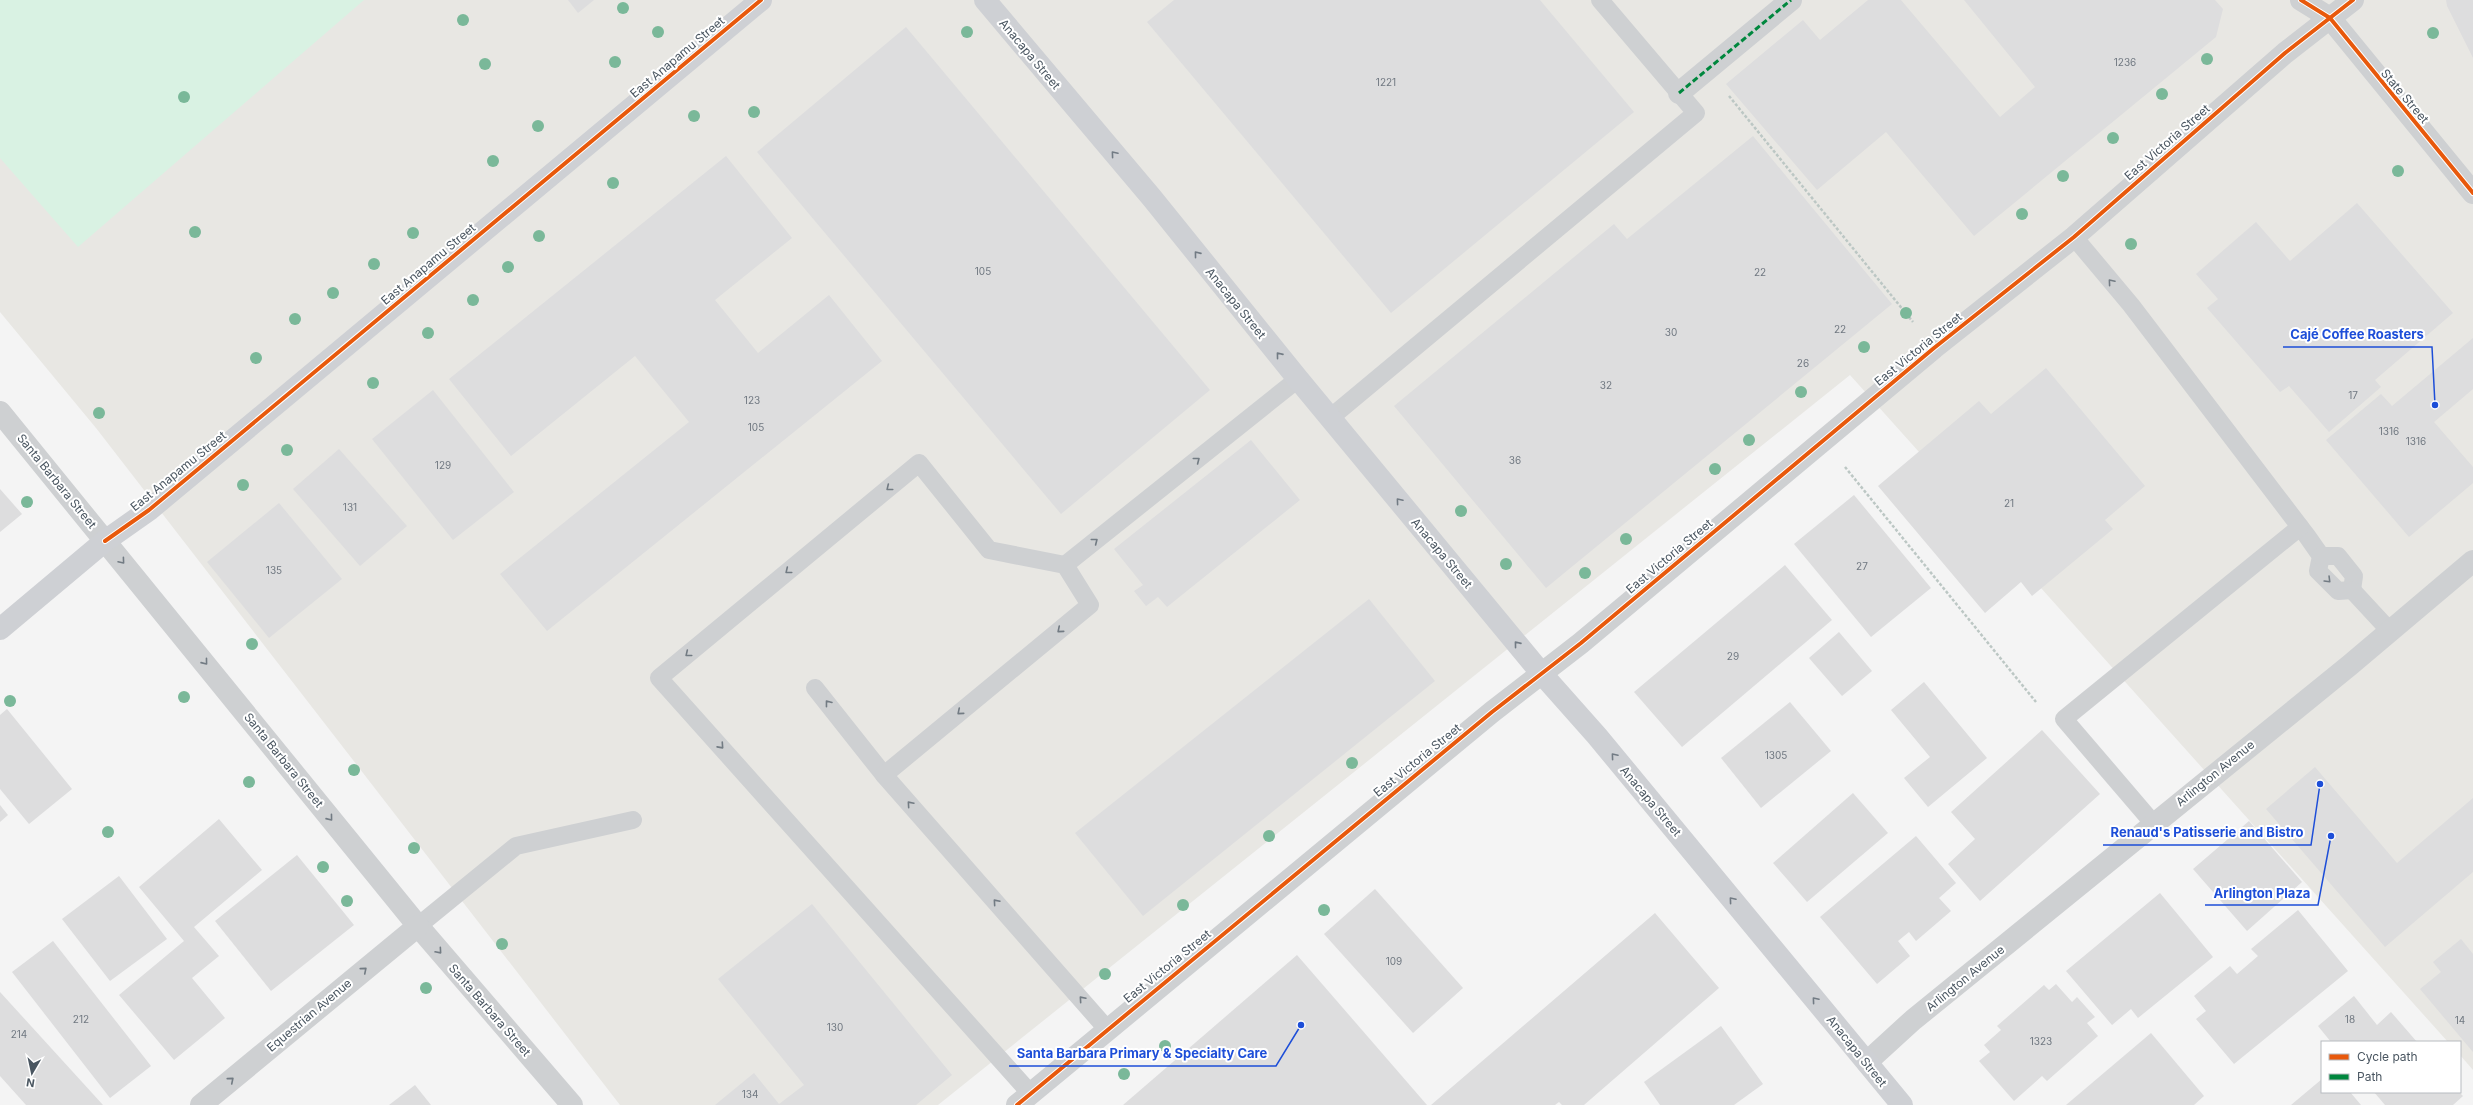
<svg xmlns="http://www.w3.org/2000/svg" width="2473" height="1105" font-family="Inter,sans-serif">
  <rect width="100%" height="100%" fill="#f4f4f4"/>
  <!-- commercial -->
  <polygon fill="#e8e7e3" points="0,0 2473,0 2473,1070 2460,1055 2460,1042 2448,1042 1850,375 938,1105 620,1105 96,428 0,312"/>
  <!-- green -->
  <polygon fill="#d9f2e3" points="0,0 364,0 78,247 0,158"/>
  <!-- building -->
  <g fill="#ddddde">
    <polygon points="568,0 594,0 578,13"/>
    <polygon points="1174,0 1540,0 1634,112 1391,313 1147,22"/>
    <polygon points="1868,0 1901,0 2000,117 2035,87 1964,0 2215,0 2223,9 2216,37 1974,236 1886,132 1817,190 1726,84 1803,20 1820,40"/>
    <polygon points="2446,0 2473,0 2473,58 2447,6"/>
    <polygon points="906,27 1210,390 1061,514 757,152"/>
    <polygon points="1753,136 1892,304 1546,588 1394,406 1614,224 1627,239"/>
    <polygon points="726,156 792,238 715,300 758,353 829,295 882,361 547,631 500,574 689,422 635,356 511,456 449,379"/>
    <polygon points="2357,203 2453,313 2375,380 2381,387 2329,432 2289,386 2280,392 2207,308 2218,299 2196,274 2256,222 2290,261"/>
    <polygon points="2473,338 2473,389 2434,422 2473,467 2473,483 2409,537 2326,440 2381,394 2392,406"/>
    <polygon points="2046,368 2145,486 2105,520 2113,529 2032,596 2021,582 1985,613 1878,486 1979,401 1991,414"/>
    <polygon points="433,390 514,492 453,540 372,439"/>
    <polygon points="1251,440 1300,500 1167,607 1158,597 1146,606 1134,591 1143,585 1114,549"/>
    <polygon points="339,449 407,526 360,566 293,489"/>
    <polygon points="0,489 22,514 0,532"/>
    <polygon points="1854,495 1931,588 1871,637 1794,544"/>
    <polygon points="279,503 342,579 269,638 207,562"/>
    <polygon points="1785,565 1832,620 1682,747 1634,692"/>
    <polygon points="1369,599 1435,681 1143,916 1075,833"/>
    <polygon points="1839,632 1872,671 1842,696 1809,658"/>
    <polygon points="1924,682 1987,758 1928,807 1904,778 1930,757 1891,710"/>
    <polygon points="1790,702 1831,751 1761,808 1721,758"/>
    <polygon points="7,709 72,789 29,824 0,789 0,715"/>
    <polygon points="2042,730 2100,794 1980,901 1948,864 1975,839 1951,812"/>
    <polygon points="2315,767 2397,863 2473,798 2473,872 2385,947 2266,809"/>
    <polygon points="1853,793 1888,833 1807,902 1773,863"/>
    <polygon points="0,805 8,815 0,822"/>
    <polygon points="219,819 262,870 194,927 219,956 192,978 225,1018 174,1060 119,995 184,941 139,887"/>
    <polygon points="2249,821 2302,882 2247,931 2193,869"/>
    <polygon points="1916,836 1956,883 1939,898 1951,911 1916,941 1909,932 1898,941 1910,956 1877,984 1820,917"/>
    <polygon points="297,855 354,925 271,991 215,921"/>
    <polygon points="119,876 167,939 110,981 62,919"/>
    <polygon points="1375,889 1463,988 1413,1033 1324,934"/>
    <polygon points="2160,893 2213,957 2138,1018 2131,1009 2112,1025 2066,971"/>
    <polygon points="812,904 952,1075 916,1105 715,1105 754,1073 779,1104 804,1085 718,979"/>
    <polygon points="2298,910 2348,971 2234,1064 2196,1019 2206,1011 2194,996 2230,966 2237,974 2258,956 2251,949"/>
    <polygon points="1655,913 1719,988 1584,1105 1562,1105 1559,1102 1555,1105 1431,1105"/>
    <polygon points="2461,939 2473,954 2473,1052 2420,989 2441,972 2433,962"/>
    <polygon points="53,941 151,1066 110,1098 12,972"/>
    <polygon points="1297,955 1427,1105 1123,1105"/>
    <polygon points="2056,984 2072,1002 2077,997 2095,1017 2087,1023 2098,1036 2047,1081 2042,1076 2014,1101 1979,1061 1990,1052 1984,1045 2001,1030 1997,1026 2044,985 2049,990"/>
    <polygon points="0,992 103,1105 26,1105 0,1076"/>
    <polygon points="2354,996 2377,1025 2391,1012 2417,1042 2331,1042 2318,1026"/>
    <polygon points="1721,1026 1763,1084 1734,1105 1660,1105 1644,1082"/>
    <polygon points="2151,1033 2204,1096 2194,1105 2066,1105"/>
    <polygon points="2322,1079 2322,1092 2350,1092 2361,1105 2291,1105"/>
    <polygon points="415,1085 431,1105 389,1105"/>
    <polygon points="2374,1092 2459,1092 2463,1096 2453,1105 2385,1105"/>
  </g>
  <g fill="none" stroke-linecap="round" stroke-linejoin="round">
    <!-- path -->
    <g stroke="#bcc7c4" stroke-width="2.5" stroke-dasharray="3 2" stroke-linecap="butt">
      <polyline points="1729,96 1913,322"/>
      <polyline points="1845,467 2036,702"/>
    </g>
    <!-- lane -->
    <g stroke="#ced0d2" stroke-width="18">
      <polyline points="2074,237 2131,305 2307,536 2321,556 2318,571 2338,591 2352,590"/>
      <polyline points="1330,418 1696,113 1600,0"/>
      <polyline points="2321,556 2338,556 2354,576 2352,590"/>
      <polyline points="1065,565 1298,379"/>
      <polyline points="2352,590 2389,630"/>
      <polyline points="815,688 884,775 1107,1029"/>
      <polyline points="884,775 1090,605 1065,565 989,550 919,463 659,678 1031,1094"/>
      <polyline points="2153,823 2064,719 2300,527"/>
      <polyline points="418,926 516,846 633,820"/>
    </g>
    <!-- street -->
    <g stroke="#ced0d2" stroke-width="22">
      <polyline points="2301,0 2330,18 2473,193"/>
      <polyline points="1679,93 1791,0"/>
      <polyline points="0,412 418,926 572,1105"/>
      <polyline points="1867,1062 1913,1020 2350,665 2473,561"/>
      <polyline points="201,1105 418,926"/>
      <polyline points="1017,1105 1492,712 1581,643 1934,348 2074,237 2285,53 2353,0"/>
    </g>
    <!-- secondary -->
    <g stroke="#ced0d4" stroke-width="22">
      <polyline points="985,0 1152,198 1298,379 1542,674 1597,736 1902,1105"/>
      <polyline points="0,629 105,541 149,510 761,0"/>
    </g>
    <!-- quiet -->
    <polyline stroke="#00873e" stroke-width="3" stroke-dasharray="6 3" stroke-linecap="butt" points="1679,93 1791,0"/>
    <defs>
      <g id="cycleway">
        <polyline points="2301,0 2330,18 2473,193"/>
        <polyline points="105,541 149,510 761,0"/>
        <polyline points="1017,1105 1492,712 1581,643 1934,348 2074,237 2285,53 2353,0"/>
      </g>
    </defs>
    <!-- cycleway casing -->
    <use href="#cycleway" stroke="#fff" stroke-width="6"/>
    <!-- cycleway -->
    <use href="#cycleway" stroke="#e8590c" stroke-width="4"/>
  </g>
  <!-- trees -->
  <g fill="#7ab899">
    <circle cx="623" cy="8" r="6"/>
    <circle cx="463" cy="20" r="6"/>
    <circle cx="658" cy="32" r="6"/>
    <circle cx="967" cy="32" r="6"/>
    <circle cx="2433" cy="33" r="6"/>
    <circle cx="2207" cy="59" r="6"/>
    <circle cx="615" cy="62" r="6"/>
    <circle cx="485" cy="64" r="6"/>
    <circle cx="2162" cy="94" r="6"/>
    <circle cx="184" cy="97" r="6"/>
    <circle cx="754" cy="112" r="6"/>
    <circle cx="694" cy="116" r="6"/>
    <circle cx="538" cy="126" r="6"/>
    <circle cx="2113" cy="138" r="6"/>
    <circle cx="493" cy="161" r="6"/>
    <circle cx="2398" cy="171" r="6"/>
    <circle cx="2063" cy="176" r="6"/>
    <circle cx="613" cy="183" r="6"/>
    <circle cx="2022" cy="214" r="6"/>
    <circle cx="195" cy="232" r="6"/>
    <circle cx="413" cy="233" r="6"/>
    <circle cx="539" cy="236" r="6"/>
    <circle cx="2131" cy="244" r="6"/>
    <circle cx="374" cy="264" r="6"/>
    <circle cx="508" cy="267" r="6"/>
    <circle cx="333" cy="293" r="6"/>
    <circle cx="473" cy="300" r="6"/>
    <circle cx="1906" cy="313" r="6"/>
    <circle cx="295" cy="319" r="6"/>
    <circle cx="428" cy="333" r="6"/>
    <circle cx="1864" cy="347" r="6"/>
    <circle cx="256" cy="358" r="6"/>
    <circle cx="373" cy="383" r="6"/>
    <circle cx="1801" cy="392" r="6"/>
    <circle cx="99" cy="413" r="6"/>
    <circle cx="1749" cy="440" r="6"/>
    <circle cx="287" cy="450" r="6"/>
    <circle cx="1715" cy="469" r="6"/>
    <circle cx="243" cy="485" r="6"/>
    <circle cx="27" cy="502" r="6"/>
    <circle cx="1461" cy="511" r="6"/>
    <circle cx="1626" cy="539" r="6"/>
    <circle cx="1506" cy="564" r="6"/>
    <circle cx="1585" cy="573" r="6"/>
    <circle cx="252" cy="644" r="6"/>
    <circle cx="184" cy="697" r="6"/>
    <circle cx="10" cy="701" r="6"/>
    <circle cx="1352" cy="763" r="6"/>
    <circle cx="354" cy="770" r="6"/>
    <circle cx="249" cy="782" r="6"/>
    <circle cx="108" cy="832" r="6"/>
    <circle cx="1269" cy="836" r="6"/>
    <circle cx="414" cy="848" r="6"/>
    <circle cx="323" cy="867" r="6"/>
    <circle cx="347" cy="901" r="6"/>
    <circle cx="1183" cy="905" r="6"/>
    <circle cx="1324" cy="910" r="6"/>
    <circle cx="502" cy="944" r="6"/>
    <circle cx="1105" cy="974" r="6"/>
    <circle cx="426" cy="988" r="6"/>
    <circle cx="1165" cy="1046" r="6"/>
    <circle cx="1124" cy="1074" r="6"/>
  </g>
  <!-- one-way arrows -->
  <defs><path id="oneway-chevron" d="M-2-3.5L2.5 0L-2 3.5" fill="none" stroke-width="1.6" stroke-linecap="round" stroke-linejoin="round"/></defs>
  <g stroke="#727b84">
    <use href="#oneway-chevron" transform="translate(1114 154) rotate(-130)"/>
    <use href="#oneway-chevron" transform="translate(1197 254) rotate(-129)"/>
    <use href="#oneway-chevron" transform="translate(1279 355) rotate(-129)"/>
    <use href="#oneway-chevron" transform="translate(1399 501) rotate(-130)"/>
    <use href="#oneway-chevron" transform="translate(1517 644) rotate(-129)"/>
    <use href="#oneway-chevron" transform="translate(1614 756) rotate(-130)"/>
    <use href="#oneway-chevron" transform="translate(1732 900) rotate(-130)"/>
    <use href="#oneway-chevron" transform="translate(1815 1000) rotate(-130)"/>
  </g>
  <g stroke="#727b83">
    <use href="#oneway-chevron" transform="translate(2111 282) rotate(-130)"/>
    <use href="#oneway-chevron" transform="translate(1197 460) rotate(-38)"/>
    <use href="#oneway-chevron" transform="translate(889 488) rotate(141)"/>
    <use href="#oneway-chevron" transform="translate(1095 541) rotate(-38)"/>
    <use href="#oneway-chevron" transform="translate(122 561) rotate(50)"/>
    <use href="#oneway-chevron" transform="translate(788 571) rotate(141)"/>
    <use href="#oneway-chevron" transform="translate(2328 580) rotate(45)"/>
    <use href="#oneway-chevron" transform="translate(1060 630) rotate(140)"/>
    <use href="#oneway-chevron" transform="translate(688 654) rotate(141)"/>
    <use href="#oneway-chevron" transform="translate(205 662) rotate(51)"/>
    <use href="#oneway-chevron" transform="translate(828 703) rotate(-128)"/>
    <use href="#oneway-chevron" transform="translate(960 712) rotate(140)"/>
    <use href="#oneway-chevron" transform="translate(721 746) rotate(48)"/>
    <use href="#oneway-chevron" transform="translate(910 804) rotate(-131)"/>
    <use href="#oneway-chevron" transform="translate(330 818) rotate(51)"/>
    <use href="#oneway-chevron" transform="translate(996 902) rotate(-131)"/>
    <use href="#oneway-chevron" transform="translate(439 951) rotate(49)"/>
    <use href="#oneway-chevron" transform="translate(364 970) rotate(-40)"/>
    <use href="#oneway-chevron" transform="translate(1082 999) rotate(-131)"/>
    <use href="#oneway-chevron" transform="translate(231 1080) rotate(-40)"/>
  </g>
  <g text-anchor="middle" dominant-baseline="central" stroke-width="4" stroke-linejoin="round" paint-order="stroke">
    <!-- number labels -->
    <g font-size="10" fill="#707881">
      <text x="2125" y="62">1236</text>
      <text x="1386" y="82">1221</text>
      <text x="983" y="271">105</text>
      <text x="1760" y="272">22</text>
      <text x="1840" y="329">22</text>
      <text x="1671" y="332">30</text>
      <text x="1803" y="363">26</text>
      <text x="1606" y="385">32</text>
      <text x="2353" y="395">17</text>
      <text x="752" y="400">123</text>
      <text x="756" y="427">105</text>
      <text x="2389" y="431">1316</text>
      <text x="2416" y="441">1316</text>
      <text x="1515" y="460">36</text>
      <text x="443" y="465">129</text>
      <text x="2009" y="503">21</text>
      <text x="350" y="507">131</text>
      <text x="1862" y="566">27</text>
      <text x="274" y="570">135</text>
      <text x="1733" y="656">29</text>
      <text x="1776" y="755">1305</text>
      <text x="1394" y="961">109</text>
      <text x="81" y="1019">212</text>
      <text x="2350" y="1019">18</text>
      <text x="2460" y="1020">14</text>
      <text x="835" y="1027">130</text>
      <text x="19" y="1034">214</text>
      <text x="2041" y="1041">1323</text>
      <text x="750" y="1094">134</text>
    </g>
    <!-- street labels -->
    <g font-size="12" fill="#4a5661" stroke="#fff">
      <text transform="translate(1030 54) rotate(50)">Anacapa Street</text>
      <text transform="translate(677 57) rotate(-40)">East Anapamu Street</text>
      <text transform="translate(2405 96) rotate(50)">State Street</text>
      <text transform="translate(2167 142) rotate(-41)">East Victoria Street</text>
      <text transform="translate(428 264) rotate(-40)">East Anapamu Street</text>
      <text transform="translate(1236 303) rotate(51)">Anacapa Street</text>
      <text transform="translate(1918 349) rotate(-39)">East Victoria Street</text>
      <text transform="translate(178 471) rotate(-39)">East Anapamu Street</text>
      <text transform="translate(57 481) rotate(51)">Santa Barbara Street</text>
      <text transform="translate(1442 553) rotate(50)">Anacapa Street</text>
      <text transform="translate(1669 556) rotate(-40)">East Victoria Street</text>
      <text transform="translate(284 760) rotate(51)">Santa Barbara Street</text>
      <text transform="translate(1417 760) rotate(-39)">East Victoria Street</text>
      <text transform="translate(2215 773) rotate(-39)">Arlington Avenue</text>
      <text transform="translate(1651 801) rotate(50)">Anacapa Street</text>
      <text transform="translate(1167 966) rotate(-39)">East Victoria Street</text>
      <text transform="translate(1965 978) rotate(-39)">Arlington Avenue</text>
      <text transform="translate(490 1010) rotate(49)">Santa Barbara Street</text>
      <text transform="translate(309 1015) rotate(-40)">Equestrian Avenue</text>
      <text transform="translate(1857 1051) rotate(51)">Anacapa Street</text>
    </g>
  </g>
  <!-- callouts -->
  <path fill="none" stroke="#1d4ed8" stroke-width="1.5" d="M2435 405L2432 347H2283M2320 784L2311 845H2103M2331 836L2318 905H2205M1301 1025L1276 1066H1009"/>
  <g fill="#1d4ed8" stroke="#fff" stroke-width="1.5">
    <circle cx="2435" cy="405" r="4"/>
    <circle cx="2320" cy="784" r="4"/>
    <circle cx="2331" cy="836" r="4"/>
    <circle cx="1301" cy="1025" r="4"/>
  </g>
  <g font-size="13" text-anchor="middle" font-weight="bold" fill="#1d4ed8" stroke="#fff" stroke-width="4" stroke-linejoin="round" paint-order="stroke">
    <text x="2357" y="339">Cajé Coffee Roasters</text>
    <text x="2207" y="837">Renaud's Patisserie and Bistro</text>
    <text x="2262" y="898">Arlington Plaza</text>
    <text x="1142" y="1058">Santa Barbara Primary &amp; Specialty Care</text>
  </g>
  <!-- legend -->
  <rect x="2321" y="1041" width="140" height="52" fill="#ffffff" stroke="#b7bbc0"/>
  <rect x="2329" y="1054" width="20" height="6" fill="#e8590c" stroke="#b7bbc0"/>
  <text x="2357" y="1061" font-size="12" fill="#4a5661">Cycle path</text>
  <rect x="2329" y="1074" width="20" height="6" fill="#00873e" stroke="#b7bbc0"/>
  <text x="2357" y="1081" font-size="12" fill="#4a5661">Path</text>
  <!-- north arrow -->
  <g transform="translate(32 1073) rotate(189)" stroke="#ffffff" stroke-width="3" paint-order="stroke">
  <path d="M0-3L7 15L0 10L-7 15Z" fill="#4a5661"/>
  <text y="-6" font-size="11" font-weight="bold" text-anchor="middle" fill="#4a5661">N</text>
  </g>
</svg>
